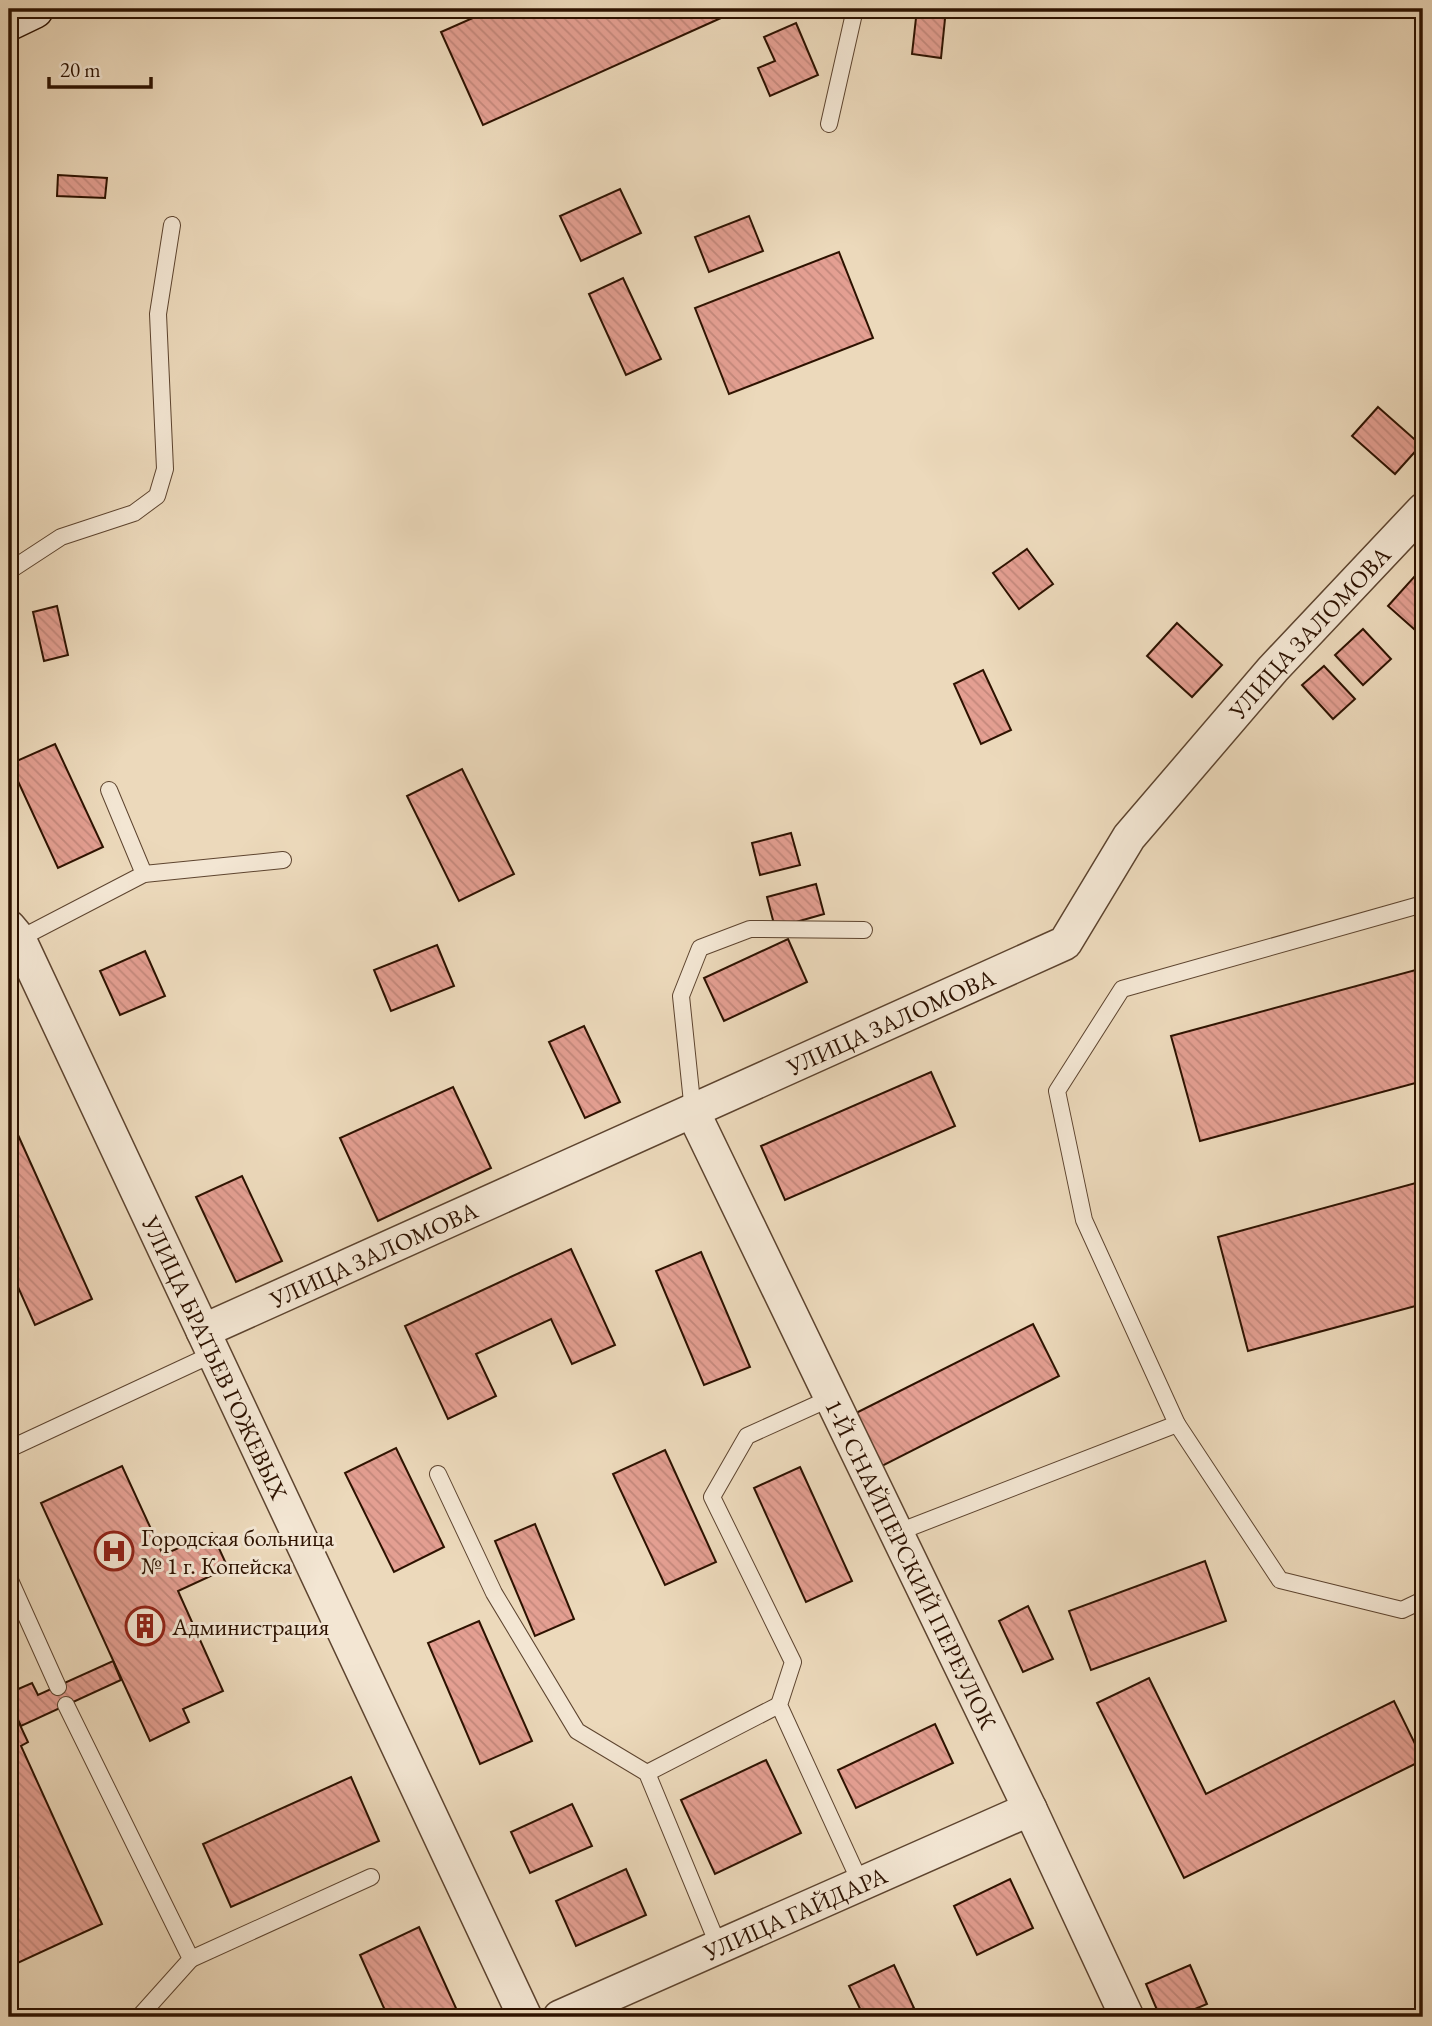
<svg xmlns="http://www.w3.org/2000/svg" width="1432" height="2026" font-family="'EB Garamond',serif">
  <defs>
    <pattern id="building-back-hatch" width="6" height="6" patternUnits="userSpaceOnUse" patternTransform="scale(1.75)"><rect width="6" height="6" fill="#e49f92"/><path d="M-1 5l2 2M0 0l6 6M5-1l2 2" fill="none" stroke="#c4887c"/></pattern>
  </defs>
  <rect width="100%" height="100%" fill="#ecd9bb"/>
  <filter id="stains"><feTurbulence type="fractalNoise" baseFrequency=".00286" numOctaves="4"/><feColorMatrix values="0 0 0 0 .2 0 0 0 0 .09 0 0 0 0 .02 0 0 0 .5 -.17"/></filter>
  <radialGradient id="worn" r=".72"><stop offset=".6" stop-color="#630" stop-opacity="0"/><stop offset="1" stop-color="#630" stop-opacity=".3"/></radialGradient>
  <!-- building -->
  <g fill="url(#building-back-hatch)" stroke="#2d1200" stroke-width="2">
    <polygon points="493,9 741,9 483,125 441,32"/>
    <polygon points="917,9 946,9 941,58 912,54"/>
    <polygon points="796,23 818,75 770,96 758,68 775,61 764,37"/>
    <polygon points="58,175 107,178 105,198 57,196"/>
    <polygon points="620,189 641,233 581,261 560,216"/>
    <polygon points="749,216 763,251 709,272 695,237"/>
    <polygon points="839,252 873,338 729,394 695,308"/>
    <polygon points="623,278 661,359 626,375 589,294"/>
    <polygon points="1378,407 1421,445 1395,474 1352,436"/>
    <polygon points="1027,549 1053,584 1019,609 993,573"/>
    <polygon points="1414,577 1423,584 1423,637 1388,606"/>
    <polygon points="57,606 68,655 44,661 33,612"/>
    <polygon points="1177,623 1222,665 1192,697 1147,656"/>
    <polygon points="1363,629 1391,659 1363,685 1335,655"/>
    <polygon points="1324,666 1355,699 1333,719 1302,685"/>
    <polygon points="983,670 1011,730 981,744 954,684"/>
    <polygon points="55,744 103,847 58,868 10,764"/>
    <polygon points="462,769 514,874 459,901 407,796"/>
    <polygon points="791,833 800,865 760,875 752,843"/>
    <polygon points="816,884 824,914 775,928 767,897"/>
    <polygon points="788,939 807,982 724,1021 704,978"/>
    <polygon points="437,945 454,986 391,1011 374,970"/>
    <polygon points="145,951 165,996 120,1015 100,971"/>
    <polygon points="1423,968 1423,1081 1200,1141 1171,1036"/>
    <polygon points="584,1026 620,1102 585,1118 549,1042"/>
    <polygon points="931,1072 955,1126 785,1200 761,1146"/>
    <polygon points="453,1087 491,1168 378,1221 340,1138"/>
    <polygon points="9,1115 92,1299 35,1325 9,1267"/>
    <polygon points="242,1176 282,1261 236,1282 196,1197"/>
    <polygon points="1423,1181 1423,1304 1248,1351 1218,1237"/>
    <polygon points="571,1249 615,1345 572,1364 551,1319 476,1354 496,1396 448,1419 405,1326"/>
    <polygon points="701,1252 750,1367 704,1385 656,1271"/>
    <polygon points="1033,1324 1059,1376 880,1467 854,1414"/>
    <polygon points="396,1448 444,1547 394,1572 345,1473"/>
    <polygon points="665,1450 716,1562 665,1585 613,1474"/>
    <polygon points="122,1466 163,1555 212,1533 228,1568 178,1591 223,1691 183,1709 189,1722 150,1741 41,1503"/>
    <polygon points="800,1467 852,1581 806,1602 754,1488"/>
    <polygon points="535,1524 574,1619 535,1636 495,1541"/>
    <polygon points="1205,1561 1226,1621 1091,1670 1069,1611"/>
    <polygon points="1028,1606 1053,1659 1023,1672 999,1621"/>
    <polygon points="479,1621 532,1741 480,1764 428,1643"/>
    <polygon points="113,1661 121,1680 21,1726 13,1710 9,1712 9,1693 32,1683 38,1695"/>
    <polygon points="1149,1678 1206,1794 1394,1701 1423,1760 1184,1878 1097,1703"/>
    <polygon points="13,1710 28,1742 21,1746 102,1924 9,1967 9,1712"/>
    <polygon points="935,1724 953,1763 856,1808 838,1770"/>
    <polygon points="766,1760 801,1833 715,1874 681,1800"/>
    <polygon points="351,1777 379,1841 231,1907 203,1844"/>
    <polygon points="572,1804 592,1846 530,1873 511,1832"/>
    <polygon points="626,1869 646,1915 576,1946 556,1901"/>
    <polygon points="1010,1879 1033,1928 977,1955 954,1906"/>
    <polygon points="419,1927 460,2017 388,2017 360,1955"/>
    <polygon points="894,1965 914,2008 895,2017 864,2017 849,1986"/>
    <polygon points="1190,1965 1207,2004 1176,2017 1160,2017 1146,1984"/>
  </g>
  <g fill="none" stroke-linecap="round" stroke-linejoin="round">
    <defs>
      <g id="lane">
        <polyline points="829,124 855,9"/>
        <polyline points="9,571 61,537 134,513 157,496 165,469 158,314 172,225"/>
        <polyline points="109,790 144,874"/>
        <polyline points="19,939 144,874 283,860"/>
        <polyline points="693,1112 681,996 700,948 750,929 864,930"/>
        <polyline points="831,1398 747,1436 712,1497 793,1662 779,1705 861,1884"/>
        <polyline points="1177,1424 1280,1580 1402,1610 1423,1600"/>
        <polyline points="9,1449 213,1354"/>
        <polyline points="438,1474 494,1593 577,1731 647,1773 719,1947"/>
        <polyline points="896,1533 1177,1424 1084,1220 1057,1091 1122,989 1423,904"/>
        <polyline points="9,1578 58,1687"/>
        <polyline points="66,1705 191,1959 139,2017"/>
        <polyline points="647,1773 779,1705"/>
        <polyline points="191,1959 371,1877"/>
      </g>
      <g id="street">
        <path id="s1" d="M9 927 19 939 525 2017"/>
        <path id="s2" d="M693 1112 1030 1809 1127 2017"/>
        <path id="s3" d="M203 1331 1065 943 1129 837 1273 669 1423 510"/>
        <path id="s4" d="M560 2017 1030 1809"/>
      </g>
      <polyline id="secondary" points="9,21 34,9"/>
    </defs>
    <!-- lane casing -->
    <use href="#lane" stroke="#5d442f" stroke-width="18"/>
    <!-- street casing -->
    <use href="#street" stroke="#5d442f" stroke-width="36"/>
    <!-- secondary casing -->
    <use href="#secondary" stroke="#2d1200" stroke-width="41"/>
    <!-- lane -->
    <use href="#lane" stroke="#f3e6d3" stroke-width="16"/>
    <!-- street -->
    <use href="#street" stroke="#f3e6d3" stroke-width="33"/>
    <!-- secondary -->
    <use href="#secondary" stroke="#f3e6d3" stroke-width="38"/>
  </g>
  <!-- icons -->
  <defs>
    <symbol id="hospital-ring" viewBox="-11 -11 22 22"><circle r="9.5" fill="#f3e6d3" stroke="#8f2418" stroke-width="1.5"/><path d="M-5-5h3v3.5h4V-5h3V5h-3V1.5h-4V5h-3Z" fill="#8f2418"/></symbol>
    <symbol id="building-ring" viewBox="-11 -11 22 22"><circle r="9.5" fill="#f3e6d3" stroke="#8f2418" stroke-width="1.5"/><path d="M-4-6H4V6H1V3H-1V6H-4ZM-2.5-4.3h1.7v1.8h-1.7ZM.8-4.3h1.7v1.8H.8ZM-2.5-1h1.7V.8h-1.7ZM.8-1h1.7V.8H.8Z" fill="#8f2418"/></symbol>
  </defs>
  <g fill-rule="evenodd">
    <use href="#hospital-ring" x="92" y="1529" width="44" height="44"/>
    <use href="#building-ring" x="123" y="1604" width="44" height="44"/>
  </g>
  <g text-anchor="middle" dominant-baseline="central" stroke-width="6" stroke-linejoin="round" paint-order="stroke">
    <!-- street labels -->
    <g font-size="24" fill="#2d1200" stroke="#f3e6d3">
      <text stroke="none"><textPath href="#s3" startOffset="1342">УЛИЦА ЗАЛОМОВА</textPath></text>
      <text stroke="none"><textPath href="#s3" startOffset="754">УЛИЦА ЗАЛОМОВА</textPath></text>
      <text stroke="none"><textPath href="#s3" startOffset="187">УЛИЦА ЗАЛОМОВА</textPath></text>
      <text stroke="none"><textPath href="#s1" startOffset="478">УЛИЦА БРАТЬЕВ ГОЖЕВЫХ</textPath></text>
      <text stroke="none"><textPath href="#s2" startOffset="502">1-Й СНАЙПЕРСКИЙ ПЕРЕУЛОК</textPath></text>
      <text stroke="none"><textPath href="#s4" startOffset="257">УЛИЦА ГАЙДАРА</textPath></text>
    </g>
    <!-- poi labels -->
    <g font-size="24" fill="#2d1200" stroke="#f3e6d3" text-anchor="start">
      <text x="141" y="1537">Городская больница<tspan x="141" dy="28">№ 1 г. Копейска</tspan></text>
      <text x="172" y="1626">Администрация</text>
    </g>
  </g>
  <!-- margin -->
  <rect width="1432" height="2026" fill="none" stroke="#ecd9bb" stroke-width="35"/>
  <rect x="10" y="10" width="1411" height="2005" fill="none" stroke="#2d1200" stroke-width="3.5"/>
  <rect x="18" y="18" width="1397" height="1991" fill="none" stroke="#2d1200" stroke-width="2"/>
  <!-- scale -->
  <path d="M49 77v10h102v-10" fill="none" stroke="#2d1200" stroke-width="3.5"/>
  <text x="60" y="77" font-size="21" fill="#2d1200" stroke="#f3e6d3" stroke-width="5" paint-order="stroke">20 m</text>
  <rect width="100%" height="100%" filter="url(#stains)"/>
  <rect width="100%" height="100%" fill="url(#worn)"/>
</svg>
